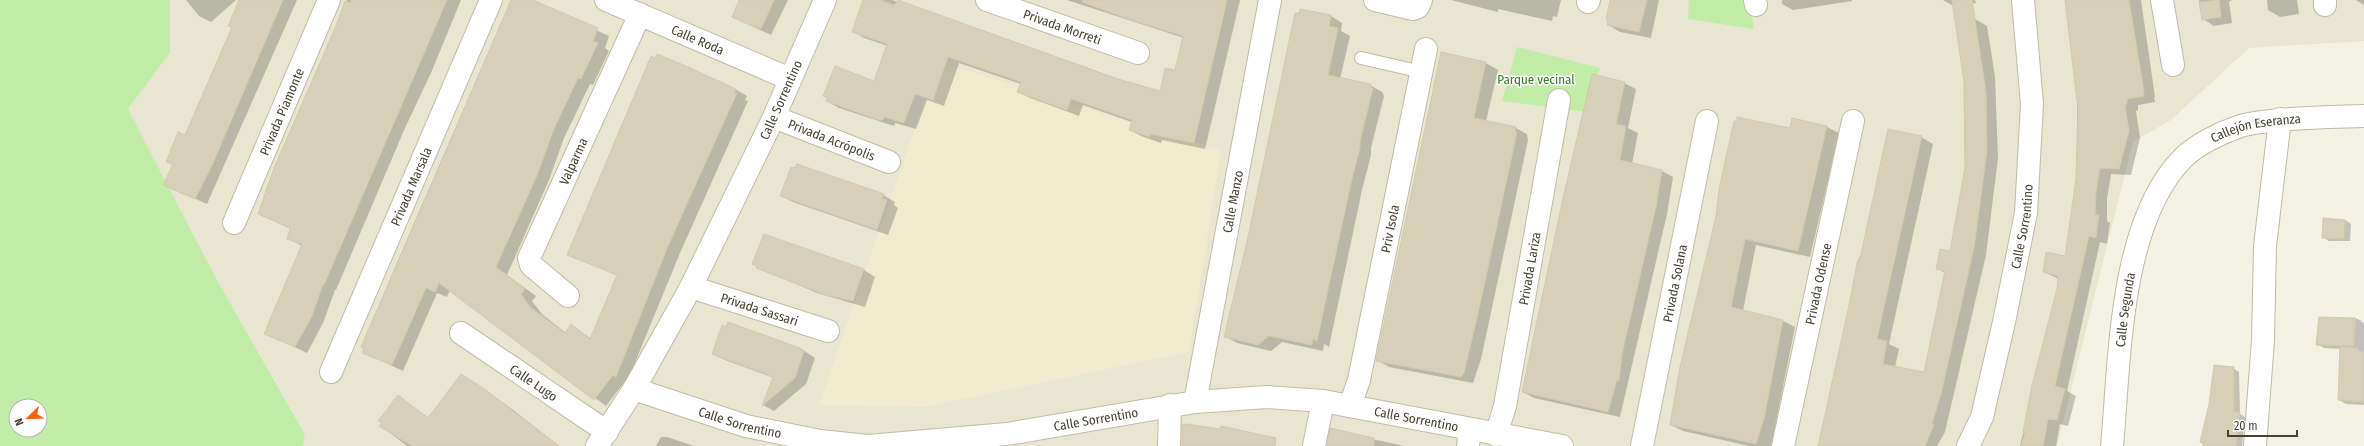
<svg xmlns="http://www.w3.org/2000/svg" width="2364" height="446" font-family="'Fira Sans Condensed',sans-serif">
  <rect width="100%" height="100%" fill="#f4f2e4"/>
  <!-- residential -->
  <polygon fill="#e8e5d1" points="170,0 2364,0 2364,41 2249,48 2171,120 2133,142 2057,446 303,446 305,433 217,280 128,109 170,53"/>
  <!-- education -->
  <polygon fill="#efebcc" points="938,61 1221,151 1189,352 925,407 819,405"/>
  <!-- green -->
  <g fill="#c1eda8" fill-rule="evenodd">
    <path d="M0 0H170V53L128 109 217 280 305 434 303 446H0ZM16 406H40V430H16Z"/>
    <polygon points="1689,0 1749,0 1754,29 1688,19"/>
    <polygon points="1517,47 1600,68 1587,112 1502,101"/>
  </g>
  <!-- shadow -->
  <g fill="#0003">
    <polygon points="186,0 236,0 211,22 199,16"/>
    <polygon points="240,0 297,0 207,204 164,185 173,165 167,161 185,136 233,27"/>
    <polygon points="347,0 461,0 431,73 405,128 336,290 335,290 323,323 307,353 265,333 302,246 288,238 291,229 259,214"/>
    <polygon points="512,0 530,0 609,36 605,48 609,51 593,85 590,84 564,138 549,180 507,275 536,296 532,301 542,314 566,333 572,326 592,339 618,276 568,254 735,89 747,96 745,100 748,101 680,253 627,382 625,381 606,406 450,290 447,297 437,293 403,371 363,352 365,348 362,346 414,223"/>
    <polygon points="740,0 788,0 771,35 745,23"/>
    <polygon points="864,0 892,0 937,14 971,29 1089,68 1117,80 1160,93 1176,71 1184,38 1067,0 1240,0 1205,149 1162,140 1161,143 1141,136 1130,130 1132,122 1083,105 1079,116 1071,113 1030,98 1018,92 1021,84 959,63 944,106 927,100 916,129 895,123 894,126 839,108 827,101 828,98 825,96 875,82 888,46 864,38 853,31"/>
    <polygon points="1451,0 1561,0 1557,17 1553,16 1552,21 1498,9 1498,12"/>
    <polygon points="1612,0 1659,0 1651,38 1620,32 1608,25"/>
    <polygon points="1782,0 1852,0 1852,1 1793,10 1782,4"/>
    <polygon points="1943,0 1975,0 1976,3 1955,7"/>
    <polygon points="2065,0 2141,0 2155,97 2154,97 2155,102 2138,105 2138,110 2136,111 2140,138 2131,175 2111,174 2107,199 2107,221 2110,223 2107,244 2100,242 2067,391 2076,396 2068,426 2060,424 2056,446 2020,446 2058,289 2059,279 2044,272 2066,257 2077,179 2077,88"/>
    <polygon points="2199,0 2232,0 2229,2 2232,23 2214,26 2203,19"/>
    <polygon points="2267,0 2297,0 2299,14 2280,17 2268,10"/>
    <polygon points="2364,0 2364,5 2356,0"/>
    <polygon points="1331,16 1342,23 1341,31 1350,36 1340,79 1370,85 1382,92 1384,96 1371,148 1371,155 1362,190 1329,347 1324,344 1323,351 1282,342 1271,351 1237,343 1225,336"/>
    <polygon points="1975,19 1987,26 1995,77 1998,158 1986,255 1945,432 1937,446 1819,446 1921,137 1933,144 1889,344 1899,349 1895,367 1924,373 1945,273 1937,268 1951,252 1966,168 1967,103 1956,22"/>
    <polygon points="1442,53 1486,63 1498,70 1486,121 1516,128 1527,134 1528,140 1481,359 1473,383 1389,367 1377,360"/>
    <polygon points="1624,83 1636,89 1628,128 1638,133 1632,164 1662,171 1673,177 1667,214 1620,417 1534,398 1523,392"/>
    <polygon points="1793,120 1827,127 1839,133 1810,257 1756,245 1743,311 1783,321 1795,327 1771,446 1749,446 1683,431 1671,425 1681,367 1791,129"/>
    <polygon points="883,195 895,202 894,205 898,208 888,235 793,202 781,196"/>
    <polygon points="2324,220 2345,220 2351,224 2350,241 2329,241 2323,237"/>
    <polygon points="757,267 864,270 875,277 865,307 817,293"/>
    <polygon points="2320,318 2358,319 2364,323 2364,405 2346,404 2339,400 2341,349 2324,348 2317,344"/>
    <polygon points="729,323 800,348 815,358 806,384 774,411 763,405 774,378 725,360 713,354"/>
    <polygon points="2233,368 2239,372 2240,414 2245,417 2242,446 2204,446 2201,442"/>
    <polygon points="473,382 512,409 559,446 407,446 381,426 398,397 429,418"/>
    <polygon points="1331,430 1404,446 1327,446"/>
    <polygon points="661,437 667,437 694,446 656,446"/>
  </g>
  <!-- building -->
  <g fill="#d6d0b8" stroke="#d2caaa">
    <polygon points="239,0 283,0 213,163 195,199 163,185 173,164 166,162 178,132 185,135 232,27 228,26"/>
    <polygon points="351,0 447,0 324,285 323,284 312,316 295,347 264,334 302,244 287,239 290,228 258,214 274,168 336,26 345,1 350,3"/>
    <polygon points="511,0 533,0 598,28 593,41 598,43 581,79 578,78 553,131 538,173 496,267 525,289 521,294 530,307 565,333 571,324 590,339 617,275 567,255 651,56 655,58 657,54 686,66 736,89 734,93 737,93 668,246 616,377 613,375 594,400 439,283 435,292 426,288 392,365 362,353 364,348 361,347"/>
    <polygon points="739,0 774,0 762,27 759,29 732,17"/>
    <polygon points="863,0 881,0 894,5 898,0 1118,79 1160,91 1165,68 1175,70 1183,36 1131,20 1082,2 1083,0 1227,0 1194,143 1150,134 1150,137 1129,130 1132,120 1071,99 1067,110 1058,107 1017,92 1021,82 948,57 933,100 915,94 904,123 884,117 883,120 878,120 826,101 827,97 823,96 835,66 874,81 887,44 852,32"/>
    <polygon points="1610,0 1647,0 1639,32 1607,25 1608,21 1606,20"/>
    <polygon points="1952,0 1972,0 1986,92 1987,151 1974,248 1941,394 1932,424 1934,425 1925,446 1818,446 1850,301 1857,263 1861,254 1888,129 1922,136 1877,339 1887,341 1883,364 1924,372 1945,271 1936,269 1940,249 1950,251 1965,168 1964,82"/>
    <polygon points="2065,0 2129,0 2144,91 2143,91 2144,96 2127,99 2127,104 2125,105 2129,131 2119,169 2100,168 2096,192 2095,215 2099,215 2096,238 2089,236 2055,386 2065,389 2057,420 2048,419 2043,446 2021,446 2025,433 2023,432 2032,385 2057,289 2058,276 2043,272 2046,252 2065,256 2076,179 2078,109"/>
    <polygon points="2219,0 2221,17 2202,20 2199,2"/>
    <polygon points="1300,9 1331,15 1329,26 1338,28 1328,75 1371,84 1370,88 1373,88 1360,141 1360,148 1351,183 1317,341 1313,339 1312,345 1269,336 1258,345 1224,337 1248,237 1295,13 1299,13"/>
    <polygon points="1441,52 1486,62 1474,118 1516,127 1515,132 1517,132 1480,305 1464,373 1461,377 1376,361"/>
    <polygon points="1592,74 1625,82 1616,124 1626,126 1620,160 1662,170 1656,207 1622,354 1619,381 1617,380 1608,412 1522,392 1563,198"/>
    <polygon points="1737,117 1790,128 1792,118 1827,126 1798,251 1745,239 1731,307 1783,320 1764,419 1756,444 1670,425 1680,367 1716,216 1719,189 1734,121 1737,121"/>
    <polygon points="797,164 884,194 882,199 887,200 877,230 780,196 791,167 794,168"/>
    <polygon points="2323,218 2345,220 2344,239 2322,238"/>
    <polygon points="764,234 864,269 853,301 825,295 756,268 757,266 752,264"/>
    <polygon points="2319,317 2356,318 2354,346 2316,345"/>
    <polygon points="728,322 800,348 800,349 804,351 795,378 762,406 773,377 712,354 722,325 726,327"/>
    <polygon points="2340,347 2358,348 2358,351 2364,352 2364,402 2338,400"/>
    <polygon points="2214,365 2234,367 2234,412 2240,412 2236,446 2203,446 2204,442 2200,442 2209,404"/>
    <polygon points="461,374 483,388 559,446 412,446 379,426 382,423 378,421 398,395 428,418"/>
    <polygon points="1187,424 1220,429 1221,426 1276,438 1275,446 1182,446 1182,425"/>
    <polygon points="1330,428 1374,438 1374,446 1327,446"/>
  </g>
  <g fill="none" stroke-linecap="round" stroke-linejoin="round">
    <defs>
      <polyline id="service" points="1361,58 1422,72"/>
      <g id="minor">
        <path id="s1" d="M606 0 790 79"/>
        <path id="s2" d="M987 0 1138 53"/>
        <polyline points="1375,0 1413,9 1418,7 1421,0"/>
        <polyline points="1755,0 1756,5"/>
        <polyline points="2162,0 2173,65"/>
        <polyline points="2325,0 2325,5"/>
        <polyline points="1588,2 1589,0"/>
        <path id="s3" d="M774 117 889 162"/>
        <path id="s4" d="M234 223 329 0"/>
        <path id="s5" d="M691 287 828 331"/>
        <path id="s6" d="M568 296 531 265 529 258 640 14"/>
        <path id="s7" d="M461 333 607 432"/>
        <path id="s8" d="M331 372 491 0"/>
        <path id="s9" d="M1195 402 1270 0"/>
        <path id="s10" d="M1350 406 1359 380 1426 49"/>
        <path id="s11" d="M1496 435 1505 406 1559 100"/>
        <polyline points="597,446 634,389"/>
        <polyline points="1169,446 1170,405"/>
        <polyline points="1314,446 1323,401"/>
        <polyline points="1468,446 1470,429"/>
        <path id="s12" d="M1642 446 1707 121"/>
        <path id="s13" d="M1783 446 1853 121"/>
        <path id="s14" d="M2112 446C2120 360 2119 223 2183 158 2196 145 2220 133 2238 127 2245 124 2254 123 2262 122 2295 117 2330 117 2364 116"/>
        <polyline points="2255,446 2263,340 2265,246 2280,119"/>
      </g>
      <g id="tertiary">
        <path id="s15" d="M825 0 774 117 691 287 634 389 746 426 820 441 868 446 1007 434 1195 402 1267 397 1323 401 1562 446"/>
        <path id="s16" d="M1968 446 1982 417 2004 322 2026 213 2032 104 2023 0"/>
      </g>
    </defs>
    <!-- service casing -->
    <use href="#service" stroke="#c0bca5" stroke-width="14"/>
    <!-- minor casing -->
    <use href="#minor" stroke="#c0bca5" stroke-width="24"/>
    <!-- tertiary casing -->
    <use href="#tertiary" stroke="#c0bca5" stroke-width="24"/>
    <!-- service -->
    <use href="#service" stroke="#fff" stroke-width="12"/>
    <!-- minor -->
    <use href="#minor" stroke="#fff" stroke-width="22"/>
    <!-- tertiary -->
    <use href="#tertiary" stroke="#fff" stroke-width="22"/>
  </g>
  <g text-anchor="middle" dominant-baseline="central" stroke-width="3" stroke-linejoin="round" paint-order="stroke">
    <!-- street labels -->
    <g font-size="13" fill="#464233" stroke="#fff">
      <text stroke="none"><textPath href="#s2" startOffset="80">Privada Morreti</textPath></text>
      <text stroke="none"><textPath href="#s1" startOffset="100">Calle Roda</textPath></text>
      <text transform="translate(781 100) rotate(-66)">Calle Sorrentino</text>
      <text stroke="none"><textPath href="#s4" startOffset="121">Privada Piamonte</textPath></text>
      <text stroke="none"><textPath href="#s14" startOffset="383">Callejón Eseranza</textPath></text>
      <text stroke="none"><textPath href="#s3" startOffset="62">Privada Acrópolis</textPath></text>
      <text stroke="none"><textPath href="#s6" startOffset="162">Valparma</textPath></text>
      <text stroke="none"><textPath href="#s8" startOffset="202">Privada Marsala</textPath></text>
      <text stroke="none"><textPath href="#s9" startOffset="204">Calle Manzo</textPath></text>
      <text stroke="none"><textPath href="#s16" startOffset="227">Calle Sorrentino</textPath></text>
      <text stroke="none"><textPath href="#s10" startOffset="182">Priv Isola</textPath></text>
      <text stroke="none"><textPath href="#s11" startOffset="170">Privada Lariza</textPath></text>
      <text stroke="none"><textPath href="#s12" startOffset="166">Privada Solana</textPath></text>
      <text stroke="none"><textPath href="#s13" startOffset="166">Privada Odense</textPath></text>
      <text stroke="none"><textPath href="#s5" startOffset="72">Privada Sassari</textPath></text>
      <text stroke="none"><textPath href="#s14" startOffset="137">Calle Segunda</textPath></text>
      <text stroke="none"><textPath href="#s7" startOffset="88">Calle Lugo</textPath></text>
      <text stroke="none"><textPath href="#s15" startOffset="905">Calle Sorrentino</textPath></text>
      <text stroke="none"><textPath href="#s15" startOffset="1229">Calle Sorrentino</textPath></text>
      <text stroke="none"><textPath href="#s15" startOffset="545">Calle Sorrentino</textPath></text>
    </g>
    <!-- park labels -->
    <g font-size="13" fill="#337e20" stroke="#fff">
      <text x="1536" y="79">Parque vecinal</text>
    </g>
  </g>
  <!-- north arrow -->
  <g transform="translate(28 418) rotate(247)"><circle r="19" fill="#ffffff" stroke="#b5b3ad"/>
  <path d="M0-3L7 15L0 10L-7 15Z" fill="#ff5d0f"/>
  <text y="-6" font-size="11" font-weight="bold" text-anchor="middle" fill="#464233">N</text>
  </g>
  <!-- scale -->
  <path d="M2228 430v6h69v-6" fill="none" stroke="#464233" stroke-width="2"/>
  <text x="2234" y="430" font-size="12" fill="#464233" stroke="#ffffff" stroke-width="3" paint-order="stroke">20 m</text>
</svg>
